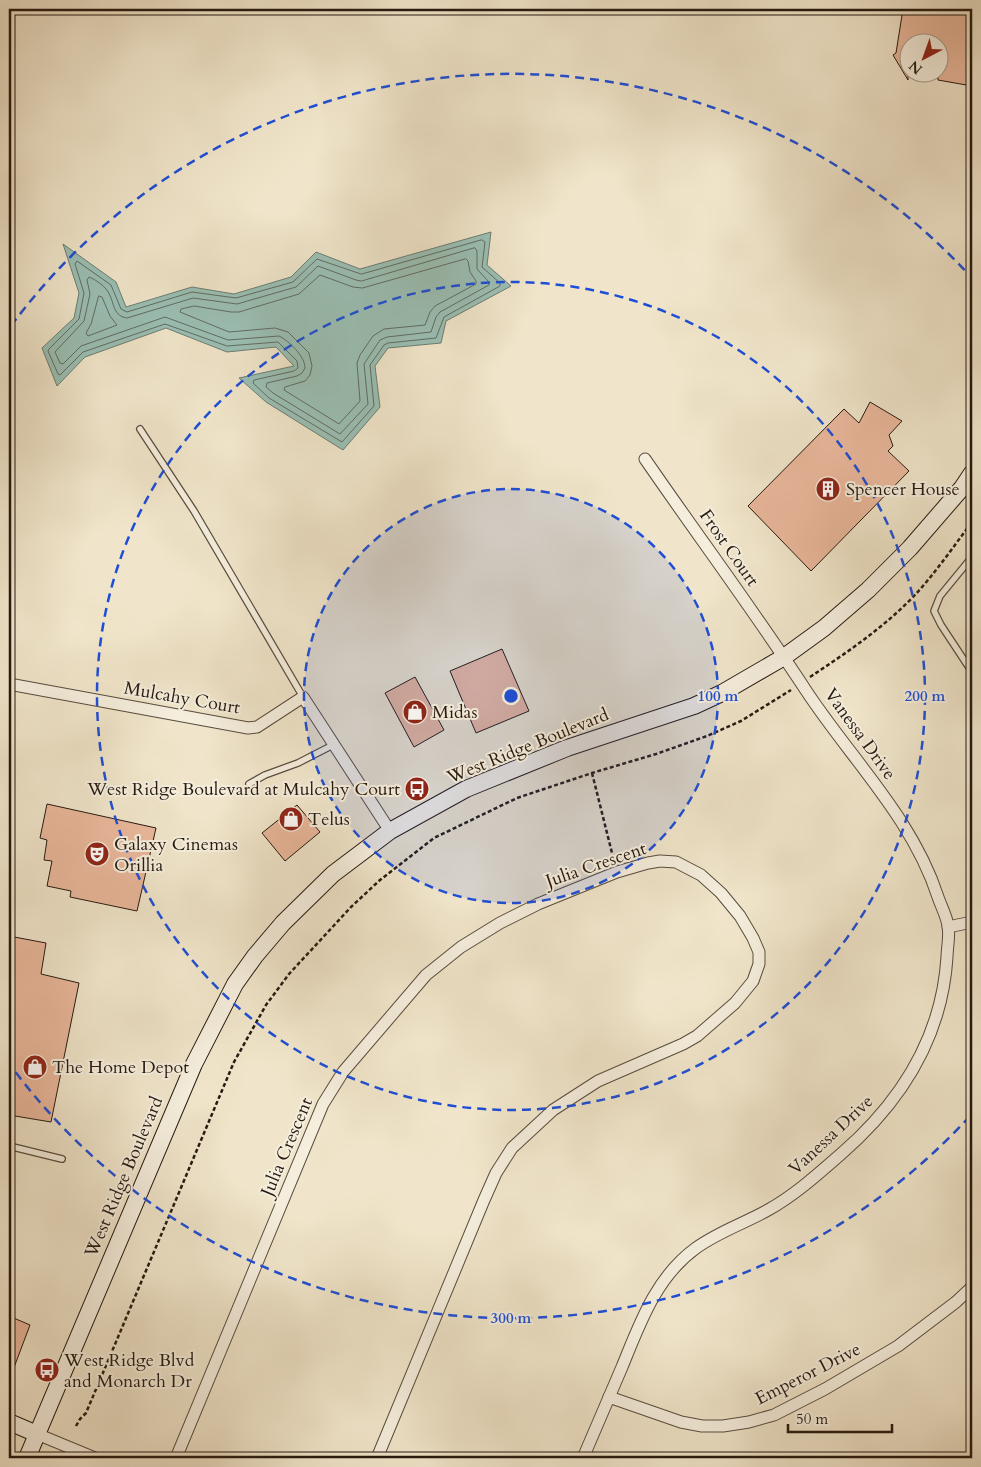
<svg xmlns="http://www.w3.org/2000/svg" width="981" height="1467" font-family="Cardo,serif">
  <rect width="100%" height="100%" fill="#f0e5ca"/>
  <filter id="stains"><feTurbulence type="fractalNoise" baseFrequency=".004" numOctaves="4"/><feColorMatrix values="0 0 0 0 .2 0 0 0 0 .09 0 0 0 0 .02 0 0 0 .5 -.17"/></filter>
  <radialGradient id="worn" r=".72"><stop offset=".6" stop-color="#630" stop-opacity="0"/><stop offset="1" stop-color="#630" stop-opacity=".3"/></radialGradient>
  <!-- water -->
  <polygon fill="#9abfb4" stroke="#6b7d72" points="491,232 487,265 511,286 446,321 441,343 388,348 375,366 380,407 343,450 266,402 239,378 294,366 276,347 227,352 166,328 85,357 57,386 42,348 74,318 79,293 63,244 116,282 126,307 192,287 234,294 291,277 316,252 360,269"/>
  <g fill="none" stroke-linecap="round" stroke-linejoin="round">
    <!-- shore -->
    <g stroke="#606c62" stroke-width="1">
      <polygon points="482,240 485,242 482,267 500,283 500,286 444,317 436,338 388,343 384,345 370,365 374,406 342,442 269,398 253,383 254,380 294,371 298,368 297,361 278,342 227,346 165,324 83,352 60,375 58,374 48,351 49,349 79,319 84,293 75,264 77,261 111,285 121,309 127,312 192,292 236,298 293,282 317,259 361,274"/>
      <path d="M475 248 477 251V269L489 282V285L440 312 436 317 431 332 387 337 380 340 364 364 368 404 340 434 273 393 266 387 267 383 297 376 302 373 305 368C305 356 289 341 279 336L228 340 165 317 81 346 63 364 60 363 55 352 84 321 90 294 87 280 89 277C94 279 102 284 106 289 115 299 111 316 127 318L193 298 237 304 296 287 318 266 356 280 361 281Z"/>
      <polygon points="466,259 468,261 470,272 476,281 476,284 435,306 430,312 425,325 384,329 373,336 360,355 357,363 360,401 339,424 284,390 285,387 305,381 310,375 312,366 309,353 288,332 275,328 229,332 180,312 181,309 194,306 231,312 239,312 299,294 320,275 353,287 362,288"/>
      <polygon points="99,296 102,297 110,316 117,325 88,336 86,333 91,324"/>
    </g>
  </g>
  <!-- building -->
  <g fill="#e9b79b" stroke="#251910">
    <polygon points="903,9 972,9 972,86 938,80 938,42 908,42 908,80 893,55 896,53"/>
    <polygon points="870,402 902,421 889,435 893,446 888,451 909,471 811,571 748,506 844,409 859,423"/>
    <polygon points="502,649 529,711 476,733 450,671"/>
    <polygon points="415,677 444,730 414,747 385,693"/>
    <polygon points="47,804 156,828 137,911 70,897 71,891 47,886 52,861 44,860 47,840 40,838"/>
    <polygon points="297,805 320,832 285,861 262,833"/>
    <polygon points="9,936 46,943 41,974 79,983 51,1122 9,1115"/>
    <polygon points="9,1316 30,1325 10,1378 9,1377"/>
  </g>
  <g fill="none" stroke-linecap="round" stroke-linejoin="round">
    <defs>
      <g id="lane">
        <polyline points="140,429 194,511 303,697"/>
        <polyline points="972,557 940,596 934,611 941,625 972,672"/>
        <polyline points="249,784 265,775 298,763 333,745"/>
        <polyline points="9,1146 62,1159"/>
      </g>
      <g id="street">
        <polyline points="9,684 248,728 257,727 303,697 390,831"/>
        <polyline points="948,927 972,922"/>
        <polyline points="609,1397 681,1422 702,1426 723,1426 749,1422 774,1415 825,1389 898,1346 956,1302 972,1287"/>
        <polyline points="37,1434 95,1458"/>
        <polyline points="176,1458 323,1104 343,1072 426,975 461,947 500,923 538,904 617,872 648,863 660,861 676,862 701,875 721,893 740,916 753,938 759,952 759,964 753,981 735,1003 697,1036 683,1044 598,1081 553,1110 512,1148 496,1173 484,1200 377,1458"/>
        <path d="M583 1458C596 1428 609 1397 622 1367 640 1323 656 1277 696 1248 718 1232 745 1223 768 1210 795 1195 818 1174 841 1154 901 1102 942 1038 947 957 947 948 950 936 948 926 947 917 941 906 938 897 912 817 850 758 805 689 754 611 698 536 645 459"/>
      </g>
      <g id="secondary">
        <polyline points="9,1422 37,1434"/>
        <polyline points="27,1458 194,1064 235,984 255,956 283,923 333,874 390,831 466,789 567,748 694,706 722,693 784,657 824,628 868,590 910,548 962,488 972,473"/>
      </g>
    </defs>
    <!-- lane casing -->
    <use href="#lane" stroke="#584c3e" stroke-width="8"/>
    <!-- street casing -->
    <use href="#street" stroke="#584c3e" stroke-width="13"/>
    <!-- secondary casing -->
    <use href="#secondary" stroke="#251910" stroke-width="18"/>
    <!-- path -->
    <g stroke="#251910" stroke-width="2.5" stroke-dasharray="4 2.5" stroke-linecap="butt">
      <path d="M810 677C846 653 882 629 913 597 934 575 953 547 972 522"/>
      <polyline points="592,773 614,861"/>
      <polyline points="76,1426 80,1419 86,1413 234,1062 266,1005 289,974 351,907 380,880 434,838 517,798 592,773 656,754 707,736 741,721 791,690"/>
      <polyline points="9,1442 11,1454 10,1458"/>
    </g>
    <!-- lane -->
    <use href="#lane" stroke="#f5eedd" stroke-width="5.5"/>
    <!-- street -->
    <use href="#street" stroke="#f5eedd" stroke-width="11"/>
    <!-- secondary -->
    <use href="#secondary" stroke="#f5eedd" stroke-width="16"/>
  </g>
  <!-- distance rings -->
  <circle cx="511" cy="696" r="207" fill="#1d4ed8" fill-opacity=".12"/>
  <g fill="none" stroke="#1d4ed8" stroke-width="2.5" stroke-dasharray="9 6">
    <circle cx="511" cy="696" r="207"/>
    <circle cx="511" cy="696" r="414"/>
    <path d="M970 1116A622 622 0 0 1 11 1066M11 326A622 622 0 0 1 970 276"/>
  </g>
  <!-- icons -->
  <defs>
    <symbol id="building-disc" viewBox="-11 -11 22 22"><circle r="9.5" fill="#8f2418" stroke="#f5eedd"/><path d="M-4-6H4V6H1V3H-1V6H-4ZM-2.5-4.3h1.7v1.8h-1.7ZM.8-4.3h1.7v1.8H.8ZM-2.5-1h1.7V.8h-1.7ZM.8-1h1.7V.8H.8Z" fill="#fff"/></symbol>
    <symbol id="shop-disc" viewBox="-11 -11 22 22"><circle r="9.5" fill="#8f2418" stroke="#f5eedd"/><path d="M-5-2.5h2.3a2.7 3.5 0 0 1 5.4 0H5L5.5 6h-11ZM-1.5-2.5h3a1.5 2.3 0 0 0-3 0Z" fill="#fff"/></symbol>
    <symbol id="bus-disc" viewBox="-11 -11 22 22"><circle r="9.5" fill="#8f2418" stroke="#f5eedd"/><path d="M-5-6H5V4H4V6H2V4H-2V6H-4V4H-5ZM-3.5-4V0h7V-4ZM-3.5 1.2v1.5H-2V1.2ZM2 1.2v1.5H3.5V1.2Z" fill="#fff"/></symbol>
    <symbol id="theatre-disc" viewBox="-11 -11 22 22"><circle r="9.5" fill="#8f2418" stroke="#f5eedd"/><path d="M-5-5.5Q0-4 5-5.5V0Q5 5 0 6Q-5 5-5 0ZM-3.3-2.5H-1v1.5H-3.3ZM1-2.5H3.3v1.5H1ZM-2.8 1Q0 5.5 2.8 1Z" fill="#fff"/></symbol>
  </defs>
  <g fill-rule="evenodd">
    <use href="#building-disc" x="814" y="475" width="28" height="28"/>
    <use href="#shop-disc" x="401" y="698" width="28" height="28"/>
    <use href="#bus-disc" x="403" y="775" width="28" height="28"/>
    <use href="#shop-disc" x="277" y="805" width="28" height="28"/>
    <use href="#theatre-disc" x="83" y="840" width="28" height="28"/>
    <use href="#shop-disc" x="21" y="1053" width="28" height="28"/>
    <use href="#bus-disc" x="33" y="1356" width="28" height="28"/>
  </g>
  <g text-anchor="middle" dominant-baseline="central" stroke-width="4" stroke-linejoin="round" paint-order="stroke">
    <!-- poi labels -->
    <g font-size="18" fill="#251910" stroke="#f5eedd" text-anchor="start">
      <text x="846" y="489">Spencer House</text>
      <text x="432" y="712">Midas</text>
      <text x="400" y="789" text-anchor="end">West Ridge Boulevard at Mulcahy Court</text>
      <text x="308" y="819">Telus</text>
      <text x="114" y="844">Galaxy Cinemas<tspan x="114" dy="21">Orillia</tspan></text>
      <text x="52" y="1067">The Home Depot</text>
      <text x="64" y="1360">West Ridge Blvd<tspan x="64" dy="21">and Monarch Dr</tspan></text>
    </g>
    <!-- street labels -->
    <g font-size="18" fill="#251910" stroke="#f5eedd">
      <text transform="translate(729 548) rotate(55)">Frost Court</text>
      <text transform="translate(182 698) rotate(10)">Mulcahy Court</text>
      <text transform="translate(860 734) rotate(54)">Vanessa Drive</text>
      <text transform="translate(528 746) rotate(-22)">West Ridge Boulevard</text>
      <text transform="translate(596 865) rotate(-19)">Julia Crescent</text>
      <text transform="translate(831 1135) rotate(-43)">Vanessa Drive</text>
      <text transform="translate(287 1147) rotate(-67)">Julia Crescent</text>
      <text transform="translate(124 1177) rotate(-67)">West Ridge Boulevard</text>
      <text transform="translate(808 1374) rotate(-27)">Emperor Drive</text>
    </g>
  </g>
  <circle cx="511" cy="696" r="8" fill="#1d4ed8" stroke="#f5eedd" stroke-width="2.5"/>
  <g font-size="15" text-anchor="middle" font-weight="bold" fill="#1d4ed8" stroke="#f5eedd" stroke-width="4" stroke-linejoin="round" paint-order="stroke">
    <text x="718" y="701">100 m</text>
    <text x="925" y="701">200 m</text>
    <text x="511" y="1323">300 m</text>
  </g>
  <!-- margin -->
  <rect width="981" height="1467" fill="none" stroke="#f0e5ca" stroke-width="30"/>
  <rect x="10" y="10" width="961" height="1447" fill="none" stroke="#251910" stroke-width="2.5"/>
  <rect x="15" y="15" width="951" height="1437" fill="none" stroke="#251910"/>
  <!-- north arrow -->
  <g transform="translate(924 58) rotate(221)"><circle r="24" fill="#f5eedd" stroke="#a2998b"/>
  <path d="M0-4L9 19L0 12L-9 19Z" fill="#8f2418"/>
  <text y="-8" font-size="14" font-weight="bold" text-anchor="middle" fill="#251910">N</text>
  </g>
  <!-- scale -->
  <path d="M788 1424v8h104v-8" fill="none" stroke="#251910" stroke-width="2.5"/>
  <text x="796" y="1424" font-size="15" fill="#251910" stroke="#f5eedd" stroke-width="4" paint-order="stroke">50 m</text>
  <rect width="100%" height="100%" filter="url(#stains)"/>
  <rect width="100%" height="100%" fill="url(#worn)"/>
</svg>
